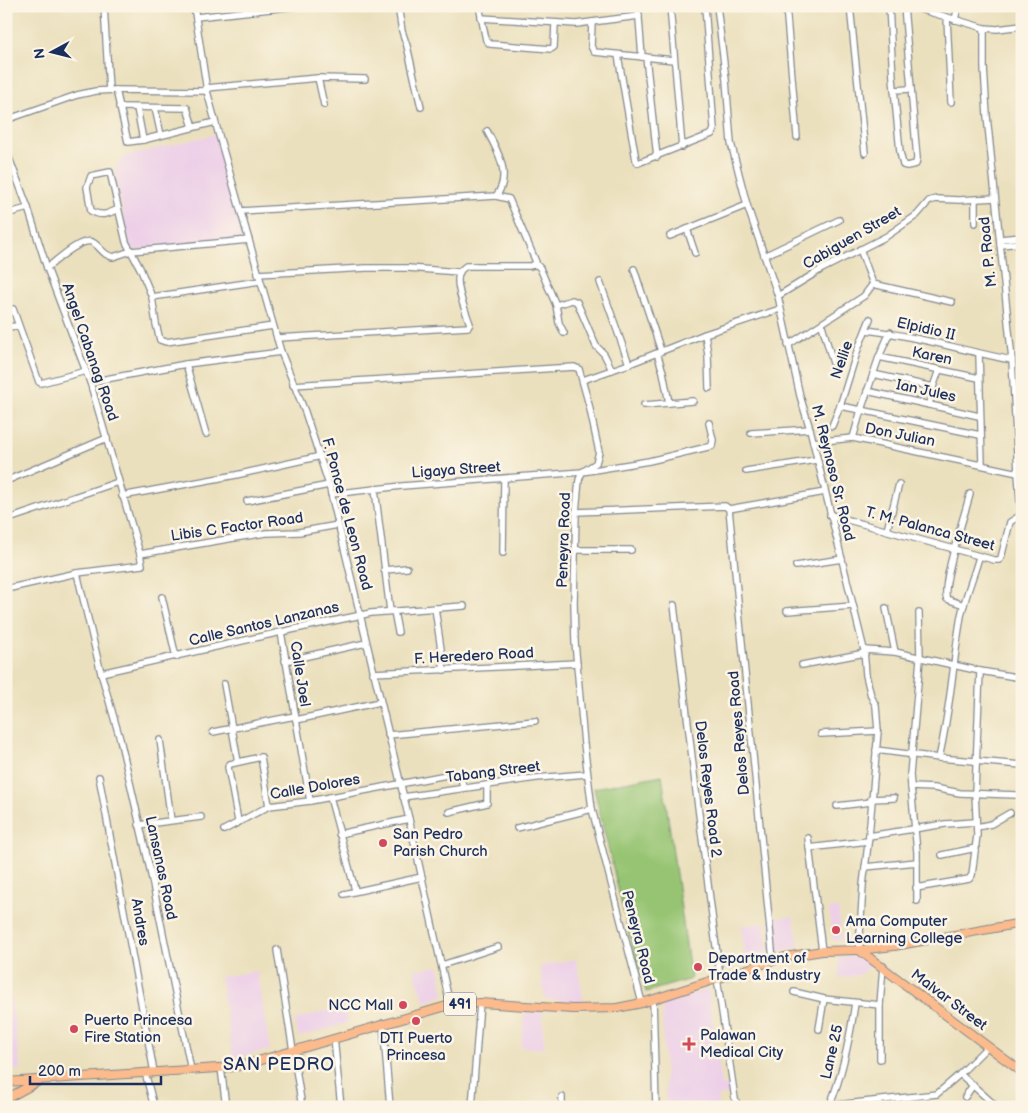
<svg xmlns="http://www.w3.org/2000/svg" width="1028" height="1113" font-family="'Balsamiq Sans',sans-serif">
  <rect width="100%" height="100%" fill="#fcf5e5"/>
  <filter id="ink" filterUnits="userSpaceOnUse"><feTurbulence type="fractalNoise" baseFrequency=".02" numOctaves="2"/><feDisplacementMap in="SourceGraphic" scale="10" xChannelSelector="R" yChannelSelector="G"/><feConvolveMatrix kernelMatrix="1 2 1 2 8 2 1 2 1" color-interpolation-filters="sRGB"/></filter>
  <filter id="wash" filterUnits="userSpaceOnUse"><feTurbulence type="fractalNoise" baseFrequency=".0096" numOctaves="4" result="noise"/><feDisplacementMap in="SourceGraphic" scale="20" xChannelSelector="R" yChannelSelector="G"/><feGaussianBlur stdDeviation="1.12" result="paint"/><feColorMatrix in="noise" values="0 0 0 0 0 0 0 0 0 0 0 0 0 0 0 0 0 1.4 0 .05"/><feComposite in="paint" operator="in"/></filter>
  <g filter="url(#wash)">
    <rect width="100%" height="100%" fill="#ebe0bd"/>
    <!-- built -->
    <g fill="#edd0e8">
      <polygon points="216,134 245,240 131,251 114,171 123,157"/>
      <polygon points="1018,377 1022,377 1022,465 1021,465"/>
      <polygon points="838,908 842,940 833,941 829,909"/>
      <polygon points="793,916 799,946 774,953 770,919"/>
      <polygon points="764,923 769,956 746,964 741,926"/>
      <polygon points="6,951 11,998 21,1070 12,1070 6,1069"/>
      <polygon points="861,956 871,966 859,975 839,978 839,957"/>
      <polygon points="576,959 584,1003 545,999 540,966"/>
      <polygon points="439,966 444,995 425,1002 414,970"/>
      <polygon points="257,971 270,1050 233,1058 220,977"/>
      <polygon points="708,989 721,1085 730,1085 731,1094 718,1096 719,1107 666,1107 662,1003"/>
      <polygon points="343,1006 348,1023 299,1037 294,1020"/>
      <polygon points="525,1011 542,1012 544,1049 521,1047"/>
    </g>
    <!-- green -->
    <polygon fill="#96c472" stroke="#587a68" points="662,775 691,979 646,992 628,931 594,788"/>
  </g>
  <g filter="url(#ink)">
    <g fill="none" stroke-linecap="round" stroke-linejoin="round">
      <defs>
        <g id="minor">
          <polyline points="104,6 109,90"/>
          <polyline points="194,6 207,91 218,132 281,352 305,412 329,485 409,819 450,1005"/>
          <polyline points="398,6 402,31 407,46 421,107"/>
          <polyline points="479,6 486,40 490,44 551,49 554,47 555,24"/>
          <polyline points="638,6 642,57"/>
          <polyline points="670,6 682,147"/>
          <polyline points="717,6 726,80 731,143 747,205 778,296 800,396 810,429 864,650 866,675 871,696 876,706 878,731 869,836 863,885 859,950"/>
          <polyline points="786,6 797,137"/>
          <polyline points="850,6 865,153"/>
          <polyline points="889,6 893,78 900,152 903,165 907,166 916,164 917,158 904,6"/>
          <polyline points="909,6 984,28 997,29 1022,26"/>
          <polyline points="1021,6 1022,9"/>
          <polyline points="196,17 298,6"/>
          <polyline points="481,18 576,24 639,16"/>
          <polyline points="947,18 951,102"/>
          <polyline points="955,20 958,6"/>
          <polyline points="592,22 591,46 594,52 674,60"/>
          <polyline points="618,55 636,160 638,163 712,134 714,129 705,6"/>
          <polyline points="646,57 657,157"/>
          <polyline points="318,78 324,105"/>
          <polyline points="206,88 318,78 365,79"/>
          <polyline points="116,90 128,142 143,140 215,122"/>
          <polyline points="894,90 911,89"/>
          <polyline points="119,107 187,108 193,127"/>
          <polyline points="137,108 143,140"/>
          <polyline points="155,108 161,135"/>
          <polyline points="6,120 77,95 96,91 116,90 207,91"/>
          <polyline points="6,150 28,208 47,268 90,382 140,554 142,565 77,573 6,589"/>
          <polyline points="496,196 509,199 536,262 534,265"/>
          <polyline points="975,200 975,223"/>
          <path d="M118 209C108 214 102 217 91 211L87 187 91 176 110 172 126 242 140 268 152 297 156 324 160 340 166 342 273 326"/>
          <path d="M241 211 496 196C512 176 498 151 487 131"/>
          <polyline points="6,214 28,208"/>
          <polyline points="687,229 695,253"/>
          <polyline points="670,236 747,205"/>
          <polyline points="1000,239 1022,237"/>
          <polyline points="1000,245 1022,243"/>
          <polyline points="860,249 873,284"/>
          <polyline points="764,256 839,220"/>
          <path d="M47 268C56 261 83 235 94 243 102 249 103 255 113 257L131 251 249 240"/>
          <polyline points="634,269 661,351"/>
          <polyline points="258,274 366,268 408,268 459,272"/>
          <polyline points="600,282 629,364"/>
          <polyline points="778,296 822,269 887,236 917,215 929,201 936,199 959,200 995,198"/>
          <polyline points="152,297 260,281"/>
          <polyline points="556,305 572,300 577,302 596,346 604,354 612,370"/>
          <polyline points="13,309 39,382 41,383 86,371"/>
          <polyline points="822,325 835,370"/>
          <polyline points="6,327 18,326"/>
          <path d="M866 330C915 335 963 351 1012 360"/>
          <polyline points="890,332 879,357 861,410 980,435"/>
          <polyline points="705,334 708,355 709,388"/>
          <path d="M277 338 468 327 470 324C466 312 453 282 460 272 461 269 464 268 466 266H530L536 264 540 268 556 305 559 323 564 333"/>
          <polyline points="788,345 864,296 873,284 952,302"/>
          <polyline points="979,354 982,464"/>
          <polyline points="879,357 979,378"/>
          <polyline points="186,364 206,434"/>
          <polyline points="873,374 933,387 939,370"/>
          <polyline points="583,380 629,364 705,334 780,309"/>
          <polyline points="90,382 186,364 281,352"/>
          <polyline points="293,385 574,367 579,369 589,405 599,452 596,463 582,472 579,480 576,512 574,603 575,642 584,744 592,809 642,1003"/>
          <polyline points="867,391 979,416"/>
          <polyline points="669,403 693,401"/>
          <polyline points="644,405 669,403 663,372 657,353"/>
          <polyline points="929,405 933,387"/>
          <polyline points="832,426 840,406"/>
          <polyline points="751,433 810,429"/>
          <polyline points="853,438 861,410 840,406 858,349 870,319"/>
          <polyline points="813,442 853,438 1018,473 1012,360 987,116 984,67 984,28"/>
          <polyline points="746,471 816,460"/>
          <polyline points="1022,472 1018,473 1022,529"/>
          <polyline points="6,481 107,438"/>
          <polyline points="375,489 390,611 394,611 398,632"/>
          <polyline points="331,494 402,486 582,472 649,461 712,446 713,440 709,423"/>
          <polyline points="122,496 236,475 321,456"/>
          <polyline points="247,501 329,485"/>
          <polyline points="729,509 825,492"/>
          <polyline points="576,512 725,506 729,509 773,960"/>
          <polyline points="830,515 994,560 999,560 1001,558 1010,522 1021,515"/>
          <polyline points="6,520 118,482"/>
          <polyline points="887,530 899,484"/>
          <polyline points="575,550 631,550"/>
          <polyline points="503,553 504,479"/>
          <polyline points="140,554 234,538 266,533 299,532 338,525"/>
          <polyline points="796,566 842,559"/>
          <polyline points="384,570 407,568"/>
          <polyline points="77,573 101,673 120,739 149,865 191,1070"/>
          <polyline points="162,597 176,657"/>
          <polyline points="674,605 696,791 720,977"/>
          <path d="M964 605 947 599C940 587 966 511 970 494"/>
          <polyline points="435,608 444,670"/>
          <polyline points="886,608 895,652"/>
          <polyline points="787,611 853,606"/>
          <polyline points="281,632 310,801"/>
          <polyline points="864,650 895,652 980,671 1022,678"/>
          <polyline points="285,661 366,643"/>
          <polyline points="802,665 865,653"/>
          <polyline points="101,673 281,632 371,613 464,606"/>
          <polyline points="373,673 577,663"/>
          <polyline points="224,684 238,762"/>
          <polyline points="296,720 380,702"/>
          <polyline points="213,732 295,716"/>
          <polyline points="821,734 878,731"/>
          <polyline points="388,735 535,721"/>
          <polyline points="160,740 171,820"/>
          <polyline points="876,750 939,758 1022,765"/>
          <path d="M939 758C950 711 953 663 961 616 965 596 974 576 979 557"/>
          <polyline points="99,777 154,1072"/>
          <polyline points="911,787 934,788 960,793 1017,795"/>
          <polyline points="330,797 355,890"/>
          <polyline points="403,797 536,778 587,774"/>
          <polyline points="871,799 894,798"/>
          <polyline points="837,806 871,802"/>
          <polyline points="449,812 487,803 487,785"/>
          <polyline points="238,821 228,767 230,764 261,757 269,806"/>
          <polyline points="139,825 201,817"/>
          <polyline points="977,827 991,824 1010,813"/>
          <polyline points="517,828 592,809"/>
          <polyline points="224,830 269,806 310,801 457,773 461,776 463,788"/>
          <polyline points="339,834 409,819"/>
          <polyline points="869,836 945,824 976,822"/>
          <polyline points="808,838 822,951"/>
          <polyline points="809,848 868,841"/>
          <polyline points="942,855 976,848"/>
          <polyline points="865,867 917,862"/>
          <polyline points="916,888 969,879 972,875 977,835 975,793 980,671"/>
          <polyline points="344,894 422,877"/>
          <polyline points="917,901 917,852 910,775 920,659 919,613"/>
          <polyline points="277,950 302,1107"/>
          <polyline points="442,965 498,947"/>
          <polyline points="717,978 735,1099 738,1107"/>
          <polyline points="794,992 824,999 880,1005"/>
          <polyline points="653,999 656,1107"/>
          <polyline points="383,1023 390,1107"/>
          <polyline points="819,1029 824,999"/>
          <polyline points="334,1038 341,1107"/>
          <polyline points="880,1059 880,1005 883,966"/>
          <polyline points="221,1068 226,1107"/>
          <polyline points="145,1072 154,1107"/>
          <polyline points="960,1074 997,1107"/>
          <polyline points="562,1097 562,1107"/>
          <polyline points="965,1097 973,1085"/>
          <polyline points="472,1105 505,1107"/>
          <path d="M830 1105C843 1072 850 1038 855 1003"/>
          <polyline points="472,1107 480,1003"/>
          <polyline points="818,1107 937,1094 960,1074 988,1046"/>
        </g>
        <g id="major">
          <polyline points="859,950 1022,1072"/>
          <polyline points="6,1082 233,1067 248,1064 450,1005 480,1003 573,1009 617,1008 642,1003 785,957 822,951 859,950 894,946 1022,923"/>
          <polyline points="6,1099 37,1082"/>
        </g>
      </defs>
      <!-- minor casing -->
      <use href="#minor" stroke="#83888e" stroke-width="8"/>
      <!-- major casing -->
      <use href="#major" stroke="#83888e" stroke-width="10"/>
      <!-- minor -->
      <use href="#minor" stroke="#fff" stroke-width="5.5"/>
      <!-- major -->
      <use href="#major" stroke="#fbbb8d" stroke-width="8"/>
    </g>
  </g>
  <!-- markers -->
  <g fill="#d1495b" stroke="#fcf5e5" stroke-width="2">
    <circle cx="383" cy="843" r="5"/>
    <circle cx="836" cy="930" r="5"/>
    <circle cx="698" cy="967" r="5"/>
    <circle cx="403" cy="1005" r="5"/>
    <circle cx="416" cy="1021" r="5"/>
    <circle cx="74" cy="1029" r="5"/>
    <path d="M686.5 1036.5h5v5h5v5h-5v5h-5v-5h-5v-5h5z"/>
  </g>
  <g text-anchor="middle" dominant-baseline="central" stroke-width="5" stroke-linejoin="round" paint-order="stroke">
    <!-- shield labels -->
    <rect fill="#fcf5e5" stroke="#5e6a86" stroke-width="1" x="444" y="992.5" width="32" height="23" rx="4"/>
    <g font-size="14" font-weight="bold" fill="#1b2f5e">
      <text x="460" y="1004">491</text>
    </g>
    <!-- street labels -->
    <g font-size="15" fill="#1b2f5e" stroke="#fcf5e5">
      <text transform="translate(852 238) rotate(-30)">Cabiguen Street</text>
      <text transform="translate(988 252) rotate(-96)">M. P. Road</text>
      <text transform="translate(926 329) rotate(13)">Elpidio II</text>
      <text transform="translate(90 352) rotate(71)">Angel Cabanag Road</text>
      <text transform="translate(932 356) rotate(12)">Karen</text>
      <text transform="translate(842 360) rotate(-71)">Nellie</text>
      <text transform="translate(926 391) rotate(12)">Ian Jules</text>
      <text transform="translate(900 435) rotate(11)">Don Julian</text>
      <text transform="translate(456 470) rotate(-4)">Ligaya Street</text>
      <text transform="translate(833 473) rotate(76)">M. Reynoso Sr. Road</text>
      <text transform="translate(347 514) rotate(75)">F. Ponce de Leon Road</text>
      <text transform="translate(237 527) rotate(-8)">Libis C Factor Road</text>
      <text transform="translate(930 529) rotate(15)">T. M. Palanca Street</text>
      <text transform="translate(564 540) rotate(-88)">Peneyra Road</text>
      <text transform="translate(264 624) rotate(-13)">Calle Santos Lanzanas</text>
      <text transform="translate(474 656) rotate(-3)">F. Heredero Road</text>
      <text transform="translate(300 674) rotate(81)">Calle Joel</text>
      <text transform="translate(739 733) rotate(-95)">Delos Reyes Road</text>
      <text transform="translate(493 772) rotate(-7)">Tabang Street</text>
      <text transform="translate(315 787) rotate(-10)">Calle Dolores</text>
      <text transform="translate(708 789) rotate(83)">Delos Reyes Road 2</text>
      <text transform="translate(161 868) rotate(78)">Lansanas Road</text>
      <text transform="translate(140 922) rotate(80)">Andres</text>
      <text transform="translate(638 937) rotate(76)">Peneyra Road</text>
      <text transform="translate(949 1000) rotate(37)">Malvar Street</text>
      <text transform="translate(832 1052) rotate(-77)">Lane 25</text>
    </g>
    <!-- poi labels -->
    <g font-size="15" fill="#1b2f5e" stroke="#fcf5e5" text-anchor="start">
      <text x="393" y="834">San Pedro<tspan x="393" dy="17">Parish Church</tspan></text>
      <text x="846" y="921">Ama Computer<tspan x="846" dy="17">Learning College</tspan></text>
      <text x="708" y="958">Department of<tspan x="708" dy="17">Trade &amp; Industry</tspan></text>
      <text x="393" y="1005" text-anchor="end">NCC Mall</text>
      <text x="84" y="1020">Puerto Princesa<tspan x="84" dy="17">Fire Station</tspan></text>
      <text x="700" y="1035">Palawan<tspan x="700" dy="17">Medical City</tspan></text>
      <text x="416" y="1038" text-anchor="middle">DTI Puerto<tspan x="416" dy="17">Princesa</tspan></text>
    </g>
    <!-- quarter labels -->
    <g font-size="18" letter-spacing="1" fill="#1b2f5e" stroke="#fcf5e5">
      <text x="279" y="1064">SAN PEDRO</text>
    </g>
  </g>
  <!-- margin -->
  <rect width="1028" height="1113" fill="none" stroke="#fcf5e5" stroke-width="25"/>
  <!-- north arrow -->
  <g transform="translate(52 52) rotate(263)" stroke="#fcf5e5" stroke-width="4" paint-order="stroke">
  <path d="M0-4L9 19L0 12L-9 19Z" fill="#1b2f5e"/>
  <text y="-8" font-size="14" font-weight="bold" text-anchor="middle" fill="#1b2f5e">N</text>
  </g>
  <!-- scale -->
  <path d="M30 1076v8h131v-8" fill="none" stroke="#1b2f5e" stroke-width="2.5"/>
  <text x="38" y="1076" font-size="15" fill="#1b2f5e" stroke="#fcf5e5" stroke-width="4" paint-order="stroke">200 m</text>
</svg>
